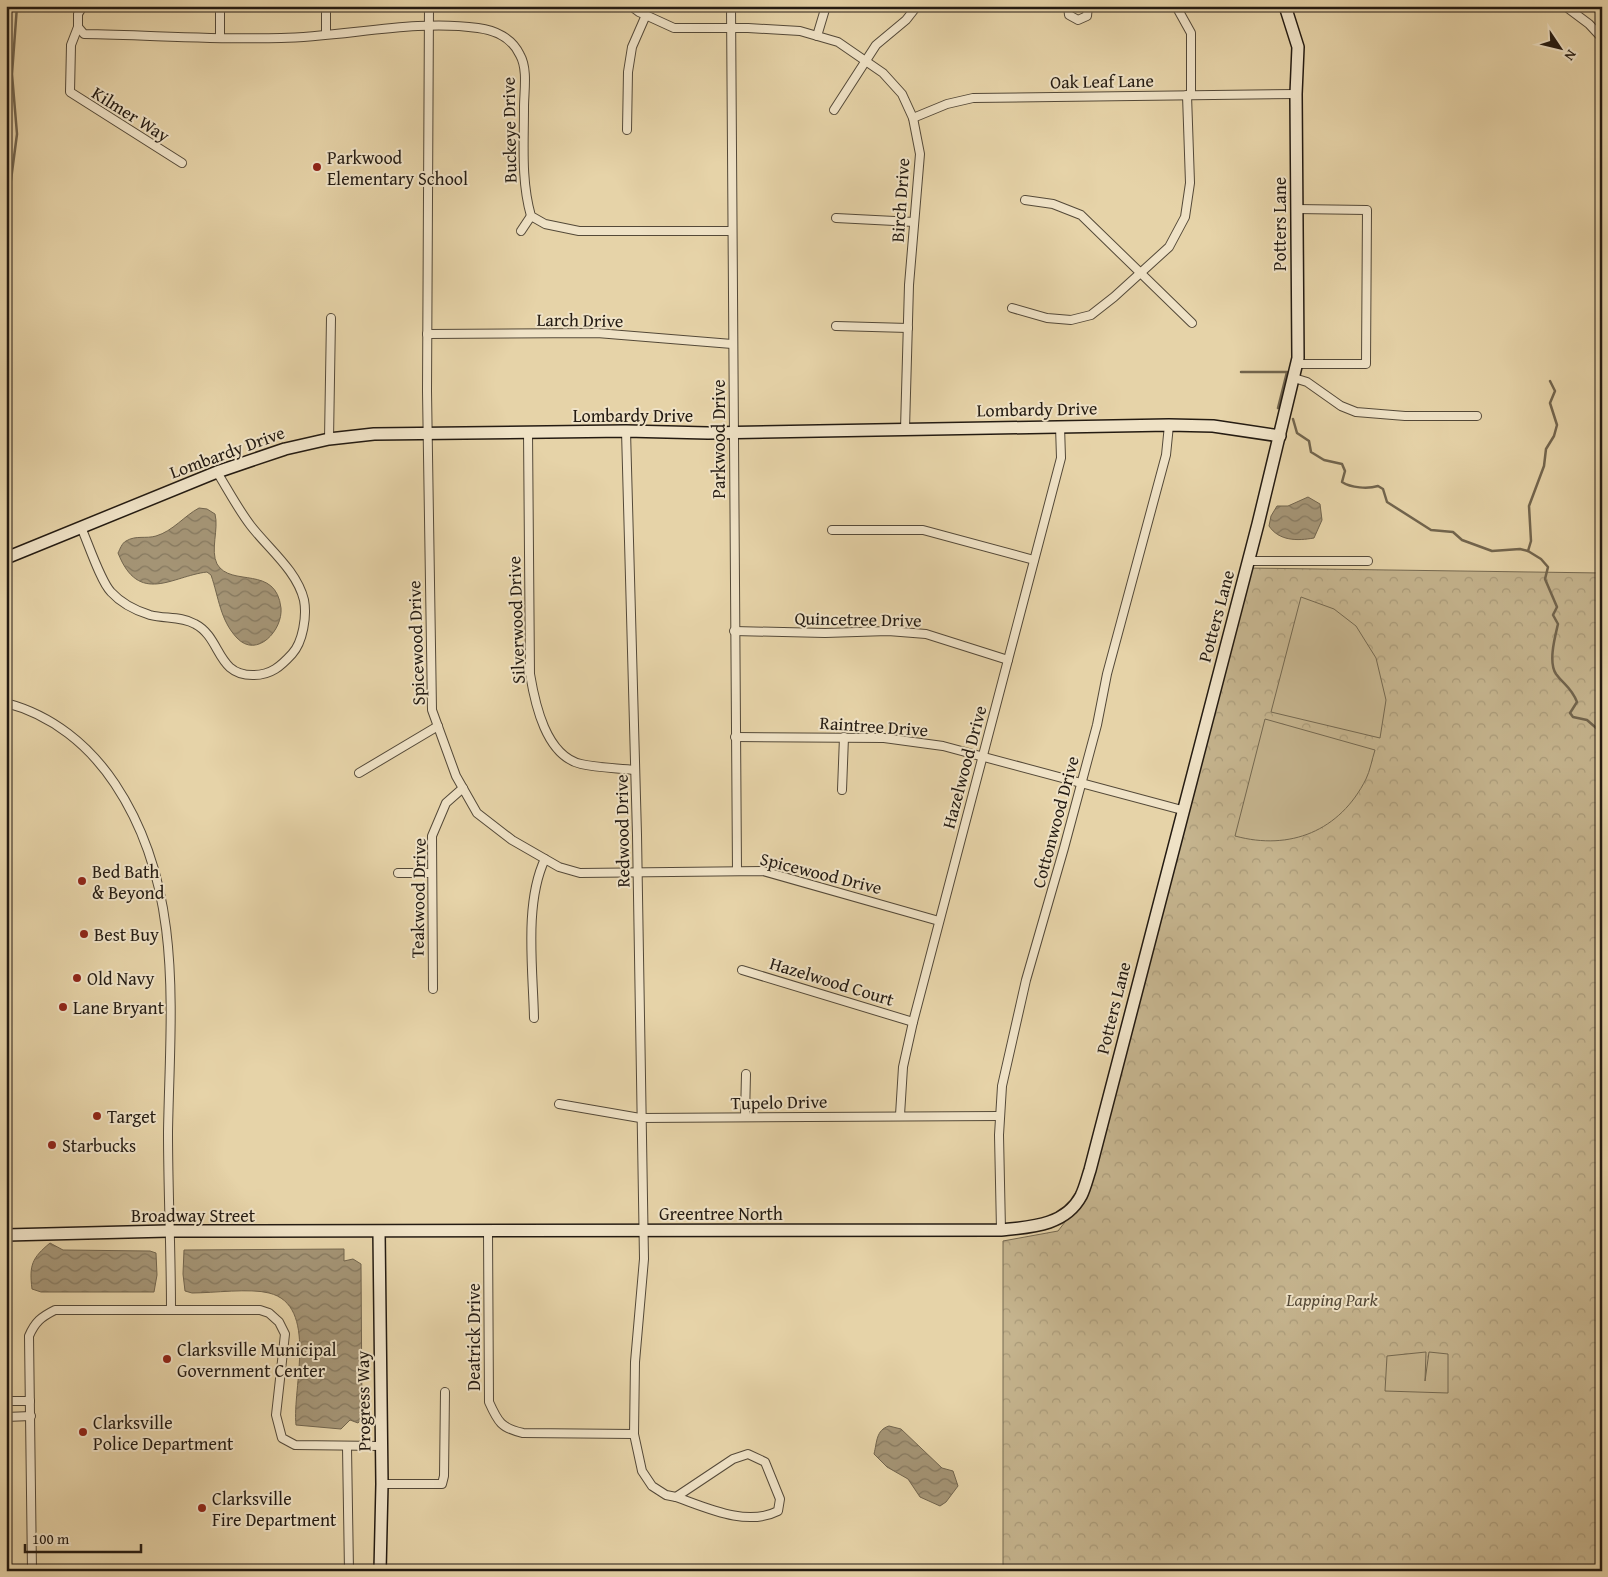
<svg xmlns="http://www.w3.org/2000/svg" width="1608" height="1577" font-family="'Gentium Book Plus',serif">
  <defs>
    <pattern id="park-crowns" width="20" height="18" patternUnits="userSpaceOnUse" patternTransform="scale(1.25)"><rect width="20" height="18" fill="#c5b48e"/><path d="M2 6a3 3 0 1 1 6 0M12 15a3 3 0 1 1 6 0" fill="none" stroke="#a99a79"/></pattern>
    <pattern id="water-waves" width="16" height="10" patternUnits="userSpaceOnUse" patternTransform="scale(1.25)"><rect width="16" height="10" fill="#a49475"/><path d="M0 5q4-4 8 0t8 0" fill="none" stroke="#85785f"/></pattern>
  </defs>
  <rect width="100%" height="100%" fill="#e6d3a8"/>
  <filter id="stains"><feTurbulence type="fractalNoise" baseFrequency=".004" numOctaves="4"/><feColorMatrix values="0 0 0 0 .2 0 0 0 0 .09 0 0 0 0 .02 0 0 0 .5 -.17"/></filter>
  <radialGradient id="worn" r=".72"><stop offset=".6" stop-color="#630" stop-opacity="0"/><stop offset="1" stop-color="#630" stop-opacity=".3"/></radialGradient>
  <!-- park -->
  <polygon fill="url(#park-crowns)" stroke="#746850" points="1247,568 1602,573 1602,1571 1003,1571 1003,1241 1058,1231 1079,1204"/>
  <!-- garden -->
  <g fill="#c5b48e" stroke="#746850">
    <polygon points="1301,597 1334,609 1356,626 1376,658 1386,700 1380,738 1271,712"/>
    <path d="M1265 719 1375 750C1372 759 1370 771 1366 779 1340 831 1290 851 1235 836Z"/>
    <polygon points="1426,1352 1425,1381 1429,1352 1448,1354 1448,1393 1385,1391 1387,1356"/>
  </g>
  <!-- water -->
  <g fill="url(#water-waves)" stroke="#71644d">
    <path d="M1308 497 1320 504 1322 520 1314 538C1297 541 1279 541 1269 526L1271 516 1277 506H1288Z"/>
    <path d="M199 508 207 509 215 514C219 529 210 550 217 564 231 588 276 564 281 608 283 630 257 659 237 638 220 620 219 598 211 575L207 572C172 576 139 606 118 553 120 549 122 543 126 541 136 535 146 539 156 536 173 531 184 516 199 508Z"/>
    <path d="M50 1243 63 1250 150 1251 156 1253 157 1275 154 1292H41L32 1289C29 1265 32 1258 50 1243Z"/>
    <path d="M344 1249V1261L353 1259 361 1264 362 1418 358 1423 350 1420 341 1429 296 1425C292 1388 319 1305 269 1293 250 1288 213 1293 192 1293L185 1291 183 1274 184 1250Z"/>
    <path d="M889 1426 901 1429 942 1468 953 1471 958 1486 946 1502 940 1506 920 1497 908 1479 887 1467 874 1454C877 1442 876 1430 889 1426Z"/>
  </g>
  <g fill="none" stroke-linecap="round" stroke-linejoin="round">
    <!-- stream -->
    <g stroke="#71644d" stroke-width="2.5">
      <polyline points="6,218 17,134 12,74 17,6"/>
      <polyline points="1241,372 1287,372 1278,408"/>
      <path d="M1293 419 1297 433 1309 441 1311 452 1324 460 1342 464 1345 471 1342 482C1351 488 1368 489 1378 486L1383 489 1387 502 1431 530 1453 532 1462 540 1492 551 1520 549 1528 551 1541 559 1548 567 1545 579 1557 607 1553 615 1558 624C1555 637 1548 662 1556 674 1564 685 1571 687 1577 702L1570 713 1573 717 1587 720 1602 733"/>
      <polyline points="1528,551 1531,541 1529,506 1544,466 1546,449 1554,436 1557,425 1550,403 1555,391 1550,381"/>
      <polyline points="1602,743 1597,752 1602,754"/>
    </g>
    <defs>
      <g id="street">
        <path d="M83 6 78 14V27L84 34C150 35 216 40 281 38 346 37 413 19 478 28 495 30 512 38 520 55 528 69 524 92 524 107 524 144 521 181 531 216L545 224 579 231H732"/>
        <polyline points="220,6 220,37"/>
        <polyline points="326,6 326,34"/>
        <polyline points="429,6 427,391 432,710 456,776 477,813 512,840 559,867 580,873 763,871 939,921"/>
        <polyline points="631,6 639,12 674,28 748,28 800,31 838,42 883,73 902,94 913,118 920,154 909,285 905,429"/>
        <polyline points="731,6 737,871"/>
        <polyline points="1068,6 1069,15 1078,20 1087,16 1088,6"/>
        <polyline points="1176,6 1191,33 1191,95"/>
        <polyline points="1565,6 1589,24 1602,38"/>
        <polyline points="78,27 71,45 70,92 182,163"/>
        <polyline points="817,36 826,6"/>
        <polyline points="834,110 876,45 906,20 917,6"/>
        <polyline points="913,118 947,104 973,98 1296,94"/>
        <polyline points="627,130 628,72 632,47 646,15"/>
        <polyline points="1025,200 1053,204 1081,215 1192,323"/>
        <polyline points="1296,209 1367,210 1366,364 1297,364"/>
        <polyline points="836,218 914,222"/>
        <polyline points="521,231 531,216"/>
        <polyline points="1012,308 1047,318 1071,320 1091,315 1114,297 1169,247 1185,217 1190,183 1187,95"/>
        <polyline points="836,326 908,328"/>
        <polyline points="427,334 597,333 732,344"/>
        <polyline points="1294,378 1307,382 1341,406 1356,412 1405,416 1477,416"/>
        <polyline points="626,431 637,835 644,1259 635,1362 634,1434 642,1471 652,1486 666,1495 676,1497"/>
        <path d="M528 432 530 674C535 704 546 756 581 764 598 768 618 768 635 770"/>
        <polyline points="329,439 331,318"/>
        <path d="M81 527C88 543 101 582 111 592 121 603 137 611 150 615 165 619 181 616 195 624 222 638 216 676 254 675 271 675 281 666 292 654 303 642 307 616 304 600 297 571 269 549 251 526 238 509 228 490 217 472"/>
        <polyline points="832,530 923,530 1034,560"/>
        <polyline points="1249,561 1368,561"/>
        <polyline points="734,631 825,633 888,631 926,634 1008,660"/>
        <path d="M6 703C52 715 89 745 115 784 185 889 170 1012 168 1132 168 1191 171 1250 171 1309"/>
        <polyline points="735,737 884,738 943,746 1182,810"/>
        <polyline points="359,773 438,726"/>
        <polyline points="842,790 844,737"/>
        <polyline points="398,873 432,873"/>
        <polyline points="742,970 913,1022"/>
        <polyline points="433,989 432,836 446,803 463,788"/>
        <path d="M534 1018C533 969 524 903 545 859"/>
        <polyline points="559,1104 640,1118 1000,1116"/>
        <polyline points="900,1115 903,1067 913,1022 1061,458 1060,426"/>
        <polyline points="745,1117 746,1074"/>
        <polyline points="1001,1230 999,1135 1002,1086 1026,980 1064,848 1097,725 1107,674 1166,455 1169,425"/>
        <path d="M488 1232 489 1402C498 1422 501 1428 523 1433L634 1434"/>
        <polyline points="6,1401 30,1401"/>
        <polyline points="6,1417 31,1416"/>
        <polyline points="347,1447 349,1571"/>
        <path d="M748 1454 765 1462 780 1499 778 1511C747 1527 707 1508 676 1497L733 1459Z"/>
        <polyline points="382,1484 442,1484 444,1476 445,1392"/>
        <path d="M32 1571 29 1336C35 1322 41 1317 55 1310H260L269 1313 279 1322 285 1334 276 1415 282 1438 295 1445 381 1446"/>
      </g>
      <g id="secondary">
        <polyline points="6,558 217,472 285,449 329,439 374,434 626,431 708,433 1169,425 1213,426 1280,436"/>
        <polyline points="379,1232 382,1484 380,1571"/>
        <path d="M6 1235 168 1231 1001 1230C1030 1227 1065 1226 1081 1196 1085 1188 1087 1179 1090 1170L1258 524 1298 358 1296 94 1298 47 1285 6"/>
      </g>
    </defs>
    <!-- street casing -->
    <use href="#street" stroke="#544938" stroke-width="10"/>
    <!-- secondary casing -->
    <use href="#secondary" stroke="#241b12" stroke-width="14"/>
    <!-- street -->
    <use href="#street" stroke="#efe2c6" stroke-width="8"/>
    <!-- secondary -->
    <use href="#secondary" stroke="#efe2c6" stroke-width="11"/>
  </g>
  <!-- markers -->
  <g fill="#8f2418" stroke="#efe2c6" stroke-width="2">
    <circle cx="317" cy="167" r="5"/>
    <circle cx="82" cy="881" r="5"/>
    <circle cx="84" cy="934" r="5"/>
    <circle cx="77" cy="978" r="5"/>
    <circle cx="63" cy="1007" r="5"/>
    <circle cx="97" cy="1116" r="5"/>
    <circle cx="52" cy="1145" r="5"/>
    <circle cx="167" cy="1359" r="5"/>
    <circle cx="83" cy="1432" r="5"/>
    <circle cx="202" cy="1508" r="5"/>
  </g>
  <g text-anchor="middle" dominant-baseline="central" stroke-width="4" stroke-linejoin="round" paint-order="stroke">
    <!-- street labels -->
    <g font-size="18" fill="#241b12" stroke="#efe2c6">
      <text transform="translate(1102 81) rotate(-1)">Oak Leaf Lane</text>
      <text transform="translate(131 114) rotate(32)">Kilmer Way</text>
      <text transform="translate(509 130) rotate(-91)">Buckeye Drive</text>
      <text transform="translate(900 200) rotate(-86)">Birch Drive</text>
      <text transform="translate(1279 224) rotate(-90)">Potters Lane</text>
      <text transform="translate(580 320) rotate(1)">Larch Drive</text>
      <text transform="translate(1037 409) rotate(-1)">Lombardy Drive</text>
      <text x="633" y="415">Lombardy Drive</text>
      <text transform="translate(718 439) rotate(-90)">Parkwood Drive</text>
      <text transform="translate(227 452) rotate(-20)">Lombardy Drive</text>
      <text transform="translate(1216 616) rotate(-75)">Potters Lane</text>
      <text transform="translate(858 619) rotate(1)">Quincetree Drive</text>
      <text transform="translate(516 620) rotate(-92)">Silverwood Drive</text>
      <text transform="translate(416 643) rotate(-92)">Spicewood Drive</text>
      <text transform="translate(874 726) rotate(4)">Raintree Drive</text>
      <text transform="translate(964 767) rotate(-75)">Hazelwood Drive</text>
      <text transform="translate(1055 822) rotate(-75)">Cottonwood Drive</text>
      <text transform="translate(622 831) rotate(-91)">Redwood Drive</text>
      <text transform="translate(821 873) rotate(14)">Spicewood Drive</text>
      <text transform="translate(418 898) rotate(-89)">Teakwood Drive</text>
      <text transform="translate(832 981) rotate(17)">Hazelwood Court</text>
      <text transform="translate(1113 1008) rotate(-76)">Potters Lane</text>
      <text transform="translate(779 1102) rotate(-1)">Tupelo Drive</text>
      <text x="721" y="1213">Greentree North</text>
      <text x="193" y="1215">Broadway Street</text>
      <text transform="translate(473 1337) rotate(-90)">Deatrick Drive</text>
      <text transform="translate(363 1401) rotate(-91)">Progress Way</text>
    </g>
    <!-- poi labels -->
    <g font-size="18" fill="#241b12" stroke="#efe2c6" text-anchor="start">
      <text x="327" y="157">Parkwood<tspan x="327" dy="21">Elementary School</tspan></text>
      <text x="92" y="871">Bed Bath<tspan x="92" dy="21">&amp; Beyond</tspan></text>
      <text x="94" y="934">Best Buy</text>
      <text x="87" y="978">Old Navy</text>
      <text x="73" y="1007">Lane Bryant</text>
      <text x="107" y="1116">Target</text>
      <text x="62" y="1145">Starbucks</text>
      <text x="177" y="1349">Clarksville Municipal<tspan x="177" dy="21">Government Center</tspan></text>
      <text x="93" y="1422">Clarksville<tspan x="93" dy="21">Police Department</tspan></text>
      <text x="212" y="1498">Clarksville<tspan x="212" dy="21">Fire Department</tspan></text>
    </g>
    <!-- park labels -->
    <g font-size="18" font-style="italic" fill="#544937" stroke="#efe2c6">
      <text x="1332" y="1299">Lapping Park</text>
    </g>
  </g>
  <!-- margin -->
  <rect width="1608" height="1577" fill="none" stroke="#e6d3a8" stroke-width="25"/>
  <rect x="8" y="8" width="1593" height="1562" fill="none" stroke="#241b12" stroke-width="2.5"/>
  <rect x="12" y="12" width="1583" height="1552" fill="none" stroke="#241b12"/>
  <!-- north arrow -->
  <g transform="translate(1560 48) rotate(125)" stroke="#efe2c6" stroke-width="4" paint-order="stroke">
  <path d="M0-4L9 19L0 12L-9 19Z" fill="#241b12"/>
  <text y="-8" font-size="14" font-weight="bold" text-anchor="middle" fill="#241b12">N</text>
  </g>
  <!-- scale -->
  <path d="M25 1544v8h116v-8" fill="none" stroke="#241b12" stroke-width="2.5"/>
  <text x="32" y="1544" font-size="15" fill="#241b12" stroke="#efe2c6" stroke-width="4" paint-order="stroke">100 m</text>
  <rect width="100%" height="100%" filter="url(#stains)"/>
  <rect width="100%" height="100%" fill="url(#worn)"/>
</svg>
